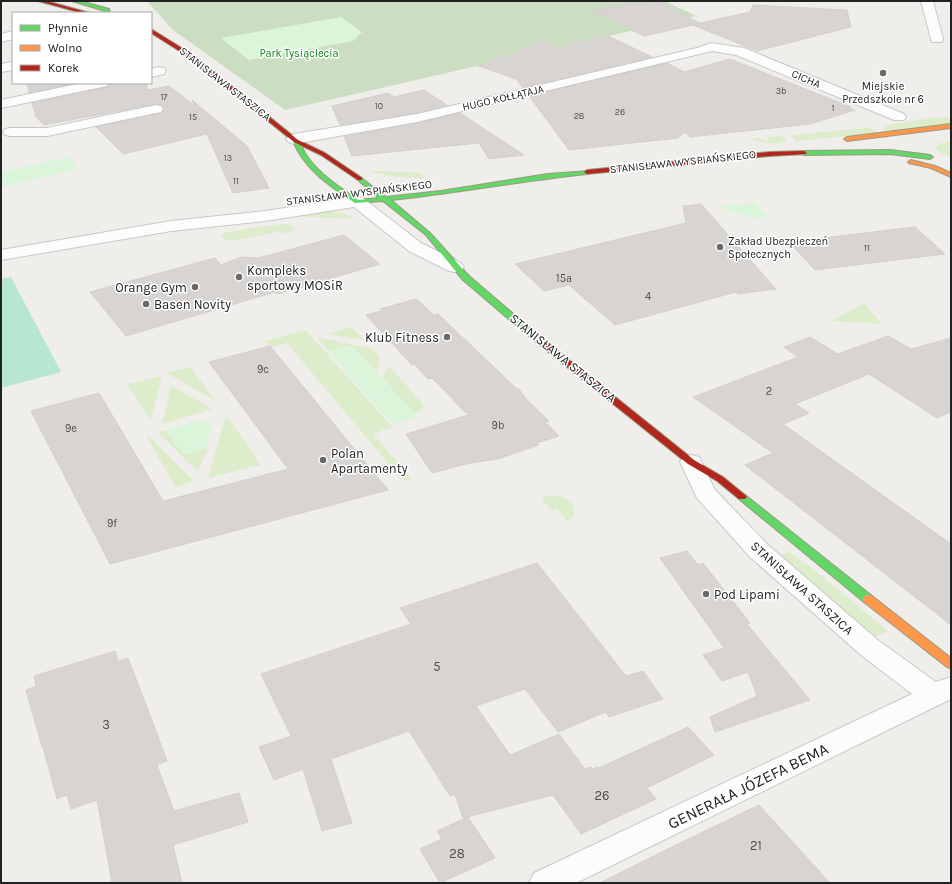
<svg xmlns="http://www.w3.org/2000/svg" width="952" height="884" font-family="Karla,sans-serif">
  <rect width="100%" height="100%" fill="#f0eeeb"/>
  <!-- grass -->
  <g fill="#ddeccb">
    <polygon points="939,117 951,117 951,124 886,132 883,129 887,125"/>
    <polygon points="866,128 871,128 877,133 796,141 790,135"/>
    <polygon points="781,136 788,142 769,144 749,139 759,138 762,140 769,140 767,137"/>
    <polygon points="951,141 951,157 943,154 936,149 938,144"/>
    <polygon points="376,171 421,173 424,178 397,177 371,172"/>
    <polygon points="328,211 345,214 354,219 308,217 297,215"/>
    <polygon points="287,224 295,228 291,232 284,234 281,231 233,241 225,240 221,236 223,233 273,225"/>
    <polygon points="864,303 882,324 831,321"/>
    <polygon points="351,327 365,341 327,334"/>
    <polygon points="306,330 392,427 373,434 412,479 403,481 287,343 270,347 265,341"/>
    <polygon points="317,337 373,349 379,357 377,372 351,345 328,351"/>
    <polygon points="190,367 216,401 167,373"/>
    <polygon points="390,367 424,405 420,411 414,413 382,377"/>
    <polygon points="160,376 161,381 151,421 127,384"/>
    <polygon points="171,385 212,409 162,424"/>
    <polygon points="226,415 261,465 208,478"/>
    <polygon points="166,430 173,441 185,454 208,448 198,472 158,432"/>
    <polygon points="149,436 194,481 176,487 147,438"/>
    <path d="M546 496C559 495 578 498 573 517L568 522 557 509 551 510 541 498Z"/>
    <polygon points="788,552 812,568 888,631 874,637 796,570 782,555"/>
  </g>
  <!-- forest -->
  <polygon fill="#cbdec1" points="147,1 665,1 696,16 285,110 173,30"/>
  <!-- park -->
  <g fill="#daf5da">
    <polygon points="341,17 362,32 353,41 249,60 221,38"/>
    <polygon points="69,157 78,169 1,187 1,172"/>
    <polygon points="755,202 768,217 754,218 723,209 721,206"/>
    <polygon points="351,345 418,416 392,424 328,351"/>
    <polygon points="205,419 212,430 206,442 208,448 185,454 173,441 166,430"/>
  </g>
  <!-- pitch -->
  <polygon fill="#b7e6d2" points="11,277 61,372 1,388 1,279"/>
  <!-- building -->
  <g fill="#d7d4d2" stroke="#d3d0cc">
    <polygon points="657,1 700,23 750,12 753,5 847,10 851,27 757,51 693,25 644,36 592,11 628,4 630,5"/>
    <polygon points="606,35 652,57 523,88 516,79 479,66 543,41 558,48"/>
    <polygon points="730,59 851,107 848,108 855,110 810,124 690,137 685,132 678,138 569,150 529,96 667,63 684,72"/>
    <polygon points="27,83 75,83 29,93"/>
    <polygon points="110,83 147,83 147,90 169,86 195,106 192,100 247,146 269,188 233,193 207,134 123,154 96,127 161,113 164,108 161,105 156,104 44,125 36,117 32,103 107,87"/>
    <polygon points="424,90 447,105 417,113 340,125 332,106 388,93 394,97"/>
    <polygon points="460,113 524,155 489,159 479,143 352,156 344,137 417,123"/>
    <polygon points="701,204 776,289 738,294 736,292 615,325 569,285 544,291 515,264 686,223 683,206"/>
    <polygon points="915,227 945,254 815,270 789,242"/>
    <polygon points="344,235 380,264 278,294 275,292 126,336 90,292 215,258 221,265 241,257 258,258"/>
    <polygon points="416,299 434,315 438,314 517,389 519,389 526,399 549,421 545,422 559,436 537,443 539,445 498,459 470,463 432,473 406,434 468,415 432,378 428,379 414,364 412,365 366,315 382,311 380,309"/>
    <polygon points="888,336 911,349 951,338 951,412 937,418 869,374 795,404 809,413 783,424 951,544 951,625 745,465 773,453 693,397 798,357 784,347 810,337 838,354"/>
    <polygon points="270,346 388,490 110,564 31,411 99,393 163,501 288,469 209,362"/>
    <polygon points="687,551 698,565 703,563 750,623 747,624 810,700 715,732 710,717 757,696 748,672 722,681 703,655 724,648 660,558"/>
    <polygon points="537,563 626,676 643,671 663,699 609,717 606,712 558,732 525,689 476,706 510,755 559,734 585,769 591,767 593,769 597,767 599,768 688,727 714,755 647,788 656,799 581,834 553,795 463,818 455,795 450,796 409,731 331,759 352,823 322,831 303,769 274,780 259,747 291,736 261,674 411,624 400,608"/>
    <polygon points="115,651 118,661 128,658 148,710 167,761 157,765 174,811 239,793 248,822 173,845 182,883 112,883 97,800 71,809 67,795 57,799 43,747 42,747 26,690 36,686 34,676"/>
    <polygon points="759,805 830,883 600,883 676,845"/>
    <polygon points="468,817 495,858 440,883 420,849 442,839 437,831"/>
  </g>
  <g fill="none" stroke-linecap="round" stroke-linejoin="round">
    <defs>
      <g id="street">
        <polygon points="921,1 933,1 943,39 942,42 932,42 931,39"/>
        <polygon points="13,31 13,39 1,42 1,34"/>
        <polygon points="711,43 744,48 904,114 906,117 904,120 894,120 736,55 712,51 417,122 294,144 289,142 286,139 289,136 294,134 417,114 697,48"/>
        <polygon points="13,62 13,70 1,72 1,64"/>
        <polygon points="159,67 164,68 166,71 164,74 151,77 151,69"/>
        <polygon points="82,83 109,83 107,86 102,87 1,108 1,100"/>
        <polygon points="156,105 161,106 163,109 161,112 47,136 10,136 5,135 3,132 5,129 10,128 47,128"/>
        <polygon points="357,197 363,198 421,243 461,263 464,267 461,271 455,272 449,271 409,251 354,207 265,221 171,231 1,260 1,250 171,221 265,211"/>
        <polygon points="691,455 699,457 715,490 768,545 879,641 936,682 951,677 951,699 576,883 529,883 534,873 912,694 861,655 750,557 697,498 680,462 683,457"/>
      </g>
      <g id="fast">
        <polygon points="72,1 80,1 109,9 110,13 106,13 105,11"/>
        <path d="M294 140H298C302 146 304 153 309 159 322 176 341 188 358 200L379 198 358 180V178L360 177 386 197 441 191 548 174 589 171V173L587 174C521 181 456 193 391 200L430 233 469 276 538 335 539 337 538 339H532L463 280 426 235 383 201 355 203C330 186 305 170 293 141Z"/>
        <polygon points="890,150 930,155 933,157 930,159 890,154 804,155 801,153 804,151"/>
        <polygon points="742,494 745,495 872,596 873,599 872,602 864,602 739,499 737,497"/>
      </g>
      <g id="slow">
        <polygon points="951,124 951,128 847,141 844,139 847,137"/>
        <polygon points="911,160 935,166 951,173 951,177 931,168 909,163 908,162"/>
        <polygon points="868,595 872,596 951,658 951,668 947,667 864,602 863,599 864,596"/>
      </g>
      <g id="jam">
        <polygon points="38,1 46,1 90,13 82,13"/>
        <polygon points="151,29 193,55 298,140 325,153 362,178 362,180 358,180 321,155 294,142 189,57 151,33"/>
        <polygon points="804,151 807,153 806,154 770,156 587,174 584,172 587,170 770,152"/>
        <polygon points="532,335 538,335 694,460 723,477 745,495 747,497 745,499 739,499 717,481 688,464 532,339 531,337"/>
      </g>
    </defs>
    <!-- street casing -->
    <use href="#street" stroke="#c9c8c7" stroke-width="2"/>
    <!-- fast casing -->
    <use href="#fast" stroke="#999a82" stroke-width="2"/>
    <!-- slow casing -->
    <use href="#slow" stroke="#999a82" stroke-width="2"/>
    <!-- jam casing -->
    <use href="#jam" stroke="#999a82" stroke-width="2"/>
    <!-- street -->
    <use href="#street" fill="#fdfcfc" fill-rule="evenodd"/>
    <!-- fast -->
    <use href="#fast" fill="#63d668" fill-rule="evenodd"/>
    <!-- slow -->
    <use href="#slow" fill="#ff974d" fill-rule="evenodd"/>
    <!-- jam -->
    <use href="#jam" fill="#b3261e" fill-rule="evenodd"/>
  </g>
  <!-- markers -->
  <g fill="#6a6968" stroke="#fff" stroke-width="1.5">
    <circle cx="883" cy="73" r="4"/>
    <circle cx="720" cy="247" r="4"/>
    <circle cx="239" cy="277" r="4"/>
    <circle cx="195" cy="287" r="4"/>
    <circle cx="146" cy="304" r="4"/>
    <circle cx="447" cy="337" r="4"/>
    <circle cx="323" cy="460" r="4"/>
    <circle cx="706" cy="594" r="4"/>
  </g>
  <g text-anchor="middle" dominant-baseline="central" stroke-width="3" stroke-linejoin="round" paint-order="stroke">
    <!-- far-number labels -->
    <g font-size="9" fill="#4f4e4e">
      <text x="781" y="91">3b</text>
      <text x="164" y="97">17</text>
      <text x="379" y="106">10</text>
      <text x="833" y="108">1</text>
      <text x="620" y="112">26</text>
      <text x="579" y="116">28</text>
      <text x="193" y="117">15</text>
      <text x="228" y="158">13</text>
      <text x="236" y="181">11</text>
      <text x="867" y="248">11</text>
    </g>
    <!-- far-park labels -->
    <g font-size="11" fill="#0c8416" stroke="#fff">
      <text x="299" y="53">Park Tysiąclecia</text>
    </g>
    <!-- far-street labels -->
    <g font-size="11" fill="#222" stroke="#fff">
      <text transform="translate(806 79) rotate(23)">CICHA</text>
      <text transform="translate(225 84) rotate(38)">STANISŁAWA STASZICA</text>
      <text transform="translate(503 98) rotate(-13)">HUGO KOŁŁĄTAJA</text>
      <text transform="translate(683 162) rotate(-6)">STANISŁAWA WYSPIAŃSKIEGO</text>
      <text transform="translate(359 193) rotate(-7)">STANISŁAWA WYSPIAŃSKIEGO</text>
    </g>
    <!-- far-poi labels -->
    <g font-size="11" fill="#222" stroke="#fff">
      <text x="883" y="86">Miejskie<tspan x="883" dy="13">Przedszkole nr 6</tspan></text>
      <text x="728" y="241" text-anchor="start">Zakład Ubezpieczeń<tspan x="728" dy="13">Społecznych</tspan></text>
    </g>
    <!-- number labels -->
    <g font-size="11" fill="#4f4e4e">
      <text x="564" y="278">15a</text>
      <text x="648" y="296">4</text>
      <text x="263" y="369">9c</text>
      <text x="769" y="391">2</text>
      <text x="498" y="425">9b</text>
      <text x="71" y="428">9e</text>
      <text x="112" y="523">9f</text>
    </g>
    <!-- poi labels -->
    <g font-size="13" fill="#222" stroke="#fff" text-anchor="start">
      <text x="247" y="270">Kompleks<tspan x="247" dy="15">sportowy MOSiR</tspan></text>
      <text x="187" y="287" text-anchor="end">Orange Gym</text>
      <text x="154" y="304">Basen Novity</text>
      <text x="439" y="337" text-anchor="end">Klub Fitness</text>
      <text x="331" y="453">Polan<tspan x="331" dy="15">Apartamenty</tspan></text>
      <text x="714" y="594">Pod Lipami</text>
    </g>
    <!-- street labels -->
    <g font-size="13" fill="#222" stroke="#fff">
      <text transform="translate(563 358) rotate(39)">STANISŁAWA STASZICA</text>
      <text transform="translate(802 588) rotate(42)">STANISŁAWA STASZICA</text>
    </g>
    <!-- near-number labels -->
    <g font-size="13" fill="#4f4e4e">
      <text x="437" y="666">5</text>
      <text x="106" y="724">3</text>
      <text x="602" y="795">26</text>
      <text x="756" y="845">21</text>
      <text x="457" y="853">28</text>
    </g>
    <!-- near-street labels -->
    <g font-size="16" fill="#222" stroke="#fff">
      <text transform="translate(748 786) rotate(-26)">GENERAŁA JÓZEFA BEMA</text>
    </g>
  </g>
  <!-- border -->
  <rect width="952" height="884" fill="none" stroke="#222222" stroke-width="4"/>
  <!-- legend -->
  <rect x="12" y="12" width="140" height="72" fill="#ffffff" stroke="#a7a7a7"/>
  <rect x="20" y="25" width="20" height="6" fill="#63d668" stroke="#a7a7a7"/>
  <text x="48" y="32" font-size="12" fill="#222222">Płynnie</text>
  <rect x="20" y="45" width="20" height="6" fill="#ff974d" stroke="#a7a7a7"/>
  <text x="48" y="52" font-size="12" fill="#222222">Wolno</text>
  <rect x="20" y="65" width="20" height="6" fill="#b3261e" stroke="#a7a7a7"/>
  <text x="48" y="72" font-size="12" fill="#222222">Korek</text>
</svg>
